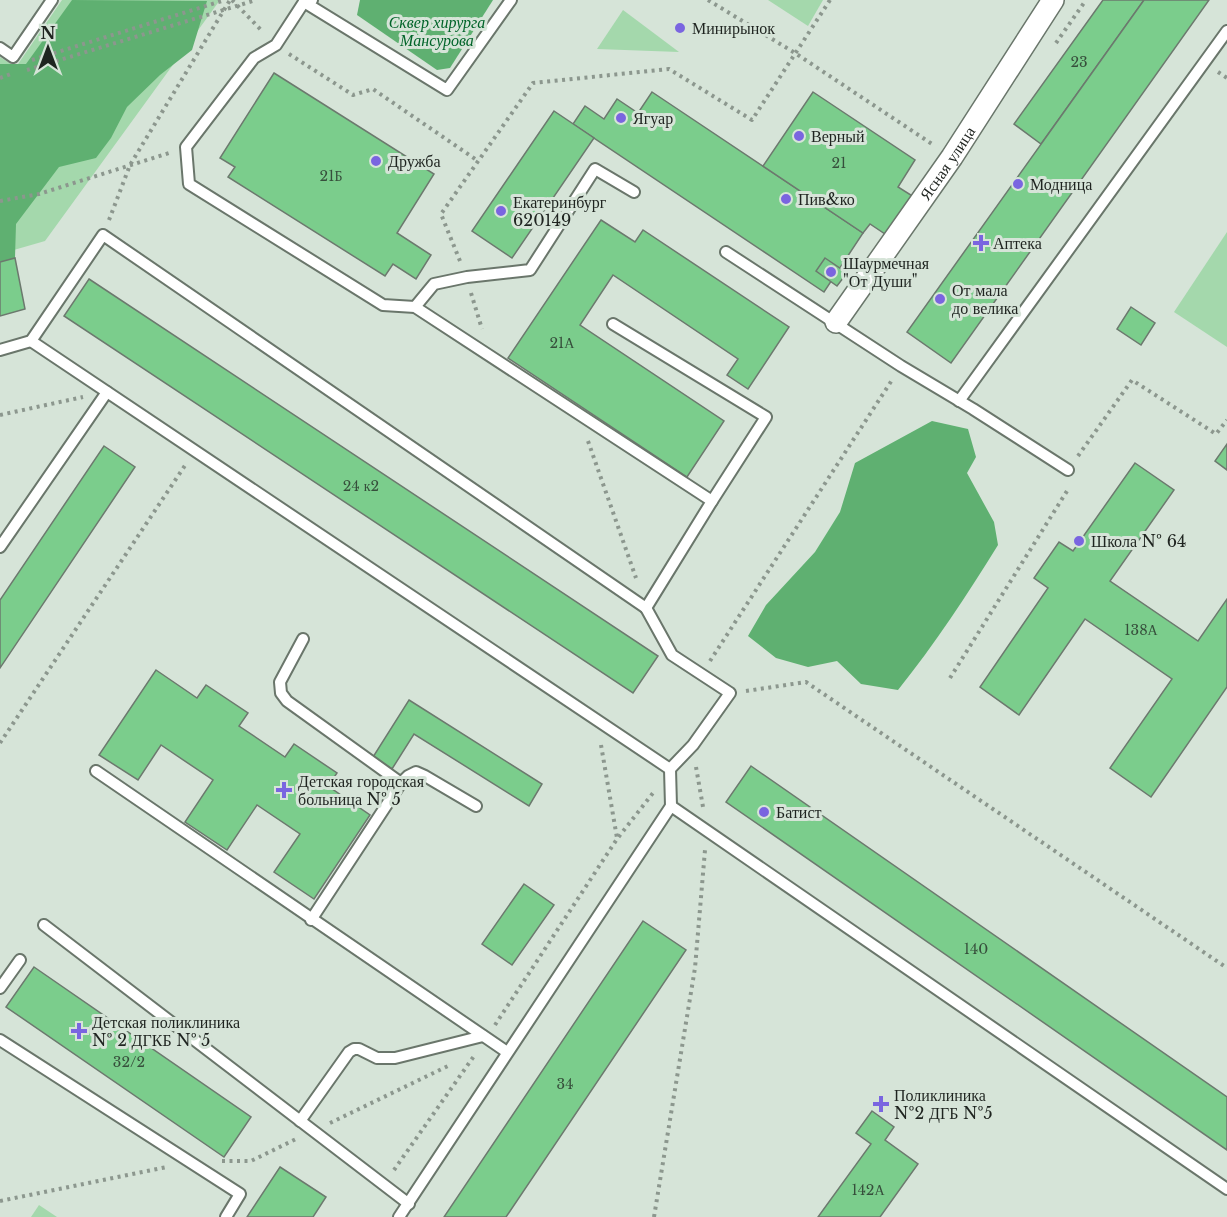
<svg xmlns="http://www.w3.org/2000/svg" width="1227" height="1217" font-family="'Libre Baskerville',serif">
  <rect width="100%" height="100%" fill="#d6e4d8"/>
  <!-- green -->
  <g fill="#a4d8ac">
    <polygon points="62,0 220,0 45,241 0,254 0,57 16,67"/>
    <polygon points="768,0 823,0 808,26"/>
    <polygon points="623,10 679,52 597,49"/>
    <polygon points="1227,232 1227,347 1174,312"/>
    <polygon points="39,1205 57,1217 31,1217"/>
  </g>
  <!-- forest -->
  <g fill="#5fb071">
    <polygon points="72,0 207,1 192,50 160,75 127,107 111,138 96,158 59,167 16,224 15,258 0,262 0,64 26,64"/>
    <polygon points="360,0 493,0 450,68 437,70 357,15"/>
    <path d="M932 421 968 429 976 457 967 473 994 522 998 545C967 595 935 644 898 690L861 684 837 661 808 667 776 658 748 636 766 605 815 552 840 512 855 463Z"/>
  </g>
  <!-- building -->
  <g fill="#7bcd8c" stroke="#6c796e" stroke-width="1.5">
    <polygon points="1103,0 1144,0 1041,144 1014,124"/>
    <polygon points="1144,0 1209,0 951,363 907,332"/>
    <polygon points="274,73 434,174 397,233 431,255 416,279 393,264 385,276 228,177 235,167 220,158"/>
    <polygon points="652,92 863,233 824,292 573,124 585,106 604,119 617,99 638,113"/>
    <polygon points="813,92 915,160 898,187 914,197 888,236 870,224 863,233 763,166"/>
    <polygon points="554,111 594,138 512,258 472,231"/>
    <polygon points="601,220 635,242 643,230 789,327 748,389 727,375 738,359 613,275 580,325 724,421 687,477 508,358"/>
    <polygon points="15,258 25,309 0,316 0,262"/>
    <polygon points="825,258 847,273 837,286 816,271"/>
    <polygon points="89,279 658,656 633,693 64,316"/>
    <polygon points="1131,307 1155,323 1141,345 1117,329"/>
    <polygon points="1227,444 1227,470 1215,461"/>
    <polygon points="104,446 135,467 0,668 0,600"/>
    <polygon points="1135,463 1174,490 1110,581 1198,641 1227,599 1227,687 1151,797 1110,768 1172,679 1085,619 1019,715 980,687 1048,588 1034,578 1059,542 1073,551"/>
    <polygon points="156,670 197,698 206,685 248,713 239,726 285,757 294,744 337,773 328,786 370,815 314,899 274,872 300,834 257,805 227,850 185,822 213,780 161,745 138,780 99,755"/>
    <polygon points="409,700 542,784 529,806 414,734 392,769 373,757"/>
    <polygon points="751,766 1227,1097 1227,1150 726,802"/>
    <polygon points="524,884 554,905 512,965 482,944"/>
    <polygon points="643,921 686,950 506,1217 444,1217"/>
    <polygon points="34,967 251,1117 224,1157 6,1007"/>
    <polygon points="872,1111 894,1127 885,1140 918,1164 880,1217 818,1217 871,1144 856,1133"/>
    <polygon points="280,1167 326,1197 313,1217 247,1217"/>
  </g>
  <g fill="none" stroke-linecap="round" stroke-linejoin="round">
    <defs>
      <g id="lane">
        <polyline points="304,2 447,90 511,0"/>
        <polyline points="0,48 13,57 52,0"/>
        <polyline points="726,252 901,366 973,409 1068,470"/>
        <polyline points="415,307 434,284 467,277 530,270 595,169 634,192"/>
        <polyline points="613,324 766,417 712,501"/>
        <polyline points="31,341 670,769 693,745 730,693 672,655 646,608"/>
        <polyline points="0,350 31,341 103,235 646,608 712,501 415,307 383,305 189,184 186,147 254,58 276,45 304,2 312,0"/>
        <polyline points="959,401 1227,31"/>
        <polyline points="0,547 107,392"/>
        <polyline points="303,639 280,682 281,693 287,701 401,783 408,776 416,772 425,776 476,806"/>
        <polyline points="670,769 671,806"/>
        <polyline points="96,771 507,1052"/>
        <polyline points="311,920 401,783"/>
        <polyline points="44,925 409,1204"/>
        <polyline points="0,988 20,960"/>
        <polyline points="0,1040 240,1194 226,1217"/>
        <polyline points="300,1121 349,1052 354,1049 359,1049 377,1058 395,1058 483,1036"/>
        <polyline points="399,1217 671,806 1227,1189"/>
      </g>
      <g id="street">
        <path id="s1" d="M836 322 952 157 1053 0"/>
      </g>
    </defs>
    <!-- lane casing -->
    <use href="#lane" stroke="#6a766b" stroke-width="14"/>
    <!-- street casing -->
    <use href="#street" stroke="#6a766b" stroke-width="24"/>
    <!-- path -->
    <g stroke="#8c978e" stroke-width="4" stroke-dasharray="3 4.5" stroke-linecap="butt">
      <polyline points="232,0 263,32"/>
      <polyline points="708,0 795,53 935,146"/>
      <polyline points="1056,43 1086,0"/>
      <polyline points="289,54 353,95 373,89 478,161"/>
      <polyline points="32,60 225,0"/>
      <polyline points="27,70 256,0"/>
      <polyline points="1218,72 1227,78"/>
      <polyline points="0,78 11,74"/>
      <polyline points="0,201 39,194 169,153"/>
      <polyline points="109,220 130,165 230,0"/>
      <polyline points="460,261 441,214 533,83 669,69 752,120 830,0"/>
      <polyline points="471,293 482,329"/>
      <polyline points="0,415 83,397"/>
      <polyline points="588,441 636,578"/>
      <polyline points="1078,456 1132,380 1216,434 1227,420"/>
      <polyline points="710,661 892,380"/>
      <polyline points="950,678 1067,491 1067,487"/>
      <polyline points="746,691 806,682 1227,968"/>
      <polyline points="0,743 186,464"/>
      <polyline points="601,745 617,838"/>
      <polyline points="696,767 703,807"/>
      <polyline points="495,1025 617,839 653,793"/>
      <polyline points="330,1123 450,1065"/>
      <polyline points="222,1161 251,1161 296,1139"/>
      <polyline points="394,1170 474,1056"/>
      <polyline points="0,1201 167,1167"/>
      <polyline points="654,1217 695,968 705,850"/>
    </g>
    <!-- lane -->
    <use href="#lane" stroke="#fff" stroke-width="10"/>
    <!-- street -->
    <use href="#street" stroke="#fff" stroke-width="21"/>
  </g>
  <!-- markers -->
  <g fill="#7a65e0" stroke="#d6e4d8" stroke-width="2">
    <circle cx="680" cy="28" r="6"/>
    <circle cx="621" cy="118" r="6"/>
    <circle cx="799" cy="136" r="6"/>
    <circle cx="376" cy="161" r="6"/>
    <circle cx="1018" cy="184" r="6"/>
    <circle cx="786" cy="199" r="6"/>
    <circle cx="501" cy="211" r="6"/>
    <path d="M978 234h6v6h6v6h-6v6h-6v-6h-6v-6h6z"/>
    <circle cx="831" cy="272" r="6"/>
    <circle cx="940" cy="299" r="6"/>
    <circle cx="1079" cy="541" r="6"/>
    <path d="M281 781h6v6h6v6h-6v6h-6v-6h-6v-6h6z"/>
    <circle cx="764" cy="812" r="6"/>
    <path d="M76 1022h6v6h6v6h-6v6h-6v-6h-6v-6h6z"/>
    <path d="M878 1095h6v6h6v6h-6v6h-6v-6h-6v-6h6z"/>
  </g>
  <g text-anchor="middle" dominant-baseline="central" stroke-width="6" stroke-linejoin="round" paint-order="stroke">
    <!-- number labels -->
    <g font-size="14" fill="#364e3b">
      <text x="1079" y="62">23</text>
      <text x="839" y="163">21</text>
      <text x="331" y="176">21Б</text>
      <text x="562" y="343">21А</text>
      <text x="361" y="486">24 к2</text>
      <text x="1141" y="630">138А</text>
      <text x="976" y="949">140</text>
      <text x="129" y="1062">32/2</text>
      <text x="565" y="1084">34</text>
      <text x="868" y="1190">142А</text>
    </g>
    <!-- park labels -->
    <g font-size="16" font-style="italic" fill="#016429" stroke="#d6e4d8">
      <text x="437" y="22">Сквер хирурга<tspan x="437" dy="18">Мансурова</tspan></text>
    </g>
    <!-- poi labels -->
    <g font-size="16" fill="#1f2420" stroke="#d6e4d8" text-anchor="start">
      <text x="692" y="28">Минирынок</text>
      <text x="633" y="118">Ягуар</text>
      <text x="811" y="136">Верный</text>
      <text x="388" y="161">Дружба</text>
      <text x="1030" y="184">Модница</text>
      <text x="798" y="199">Пив&amp;ко</text>
      <text x="513" y="202">Екатеринбург<tspan x="513" dy="18">620149</tspan></text>
      <text x="993" y="243">Аптека</text>
      <text x="843" y="263">Шаурмечная<tspan x="843" dy="18">"От Души"</tspan></text>
      <text x="952" y="290">От мала<tspan x="952" dy="18">до велика</tspan></text>
      <text x="1091" y="541">Школа № 64</text>
      <text x="298" y="781">Детская городская<tspan x="298" dy="18">больница № 5</tspan></text>
      <text x="776" y="812">Батист</text>
      <text x="92" y="1022">Детская поликлиника<tspan x="92" dy="18">№ 2 ДГКБ № 5</tspan></text>
      <text x="894" y="1095">Поликлиника<tspan x="894" dy="18">№2 ДГБ №5</tspan></text>
    </g>
    <!-- street labels -->
    <g font-size="16" fill="#1f2420" stroke="#d6e4d8">
      <text stroke="none"><textPath href="#s1" startOffset="194">Ясная улица</textPath></text>
    </g>
  </g>
  <!-- north arrow -->
  <g transform="translate(48 48)" stroke="#d6e4d8" stroke-width="4.5" paint-order="stroke">
  <path d="M0-4.5L10 22L0 15L-10 22Z" fill="#1f2420"/>
  <text y="-9" font-size="16" font-weight="bold" text-anchor="middle" fill="#1f2420">N</text>
  </g>
</svg>
